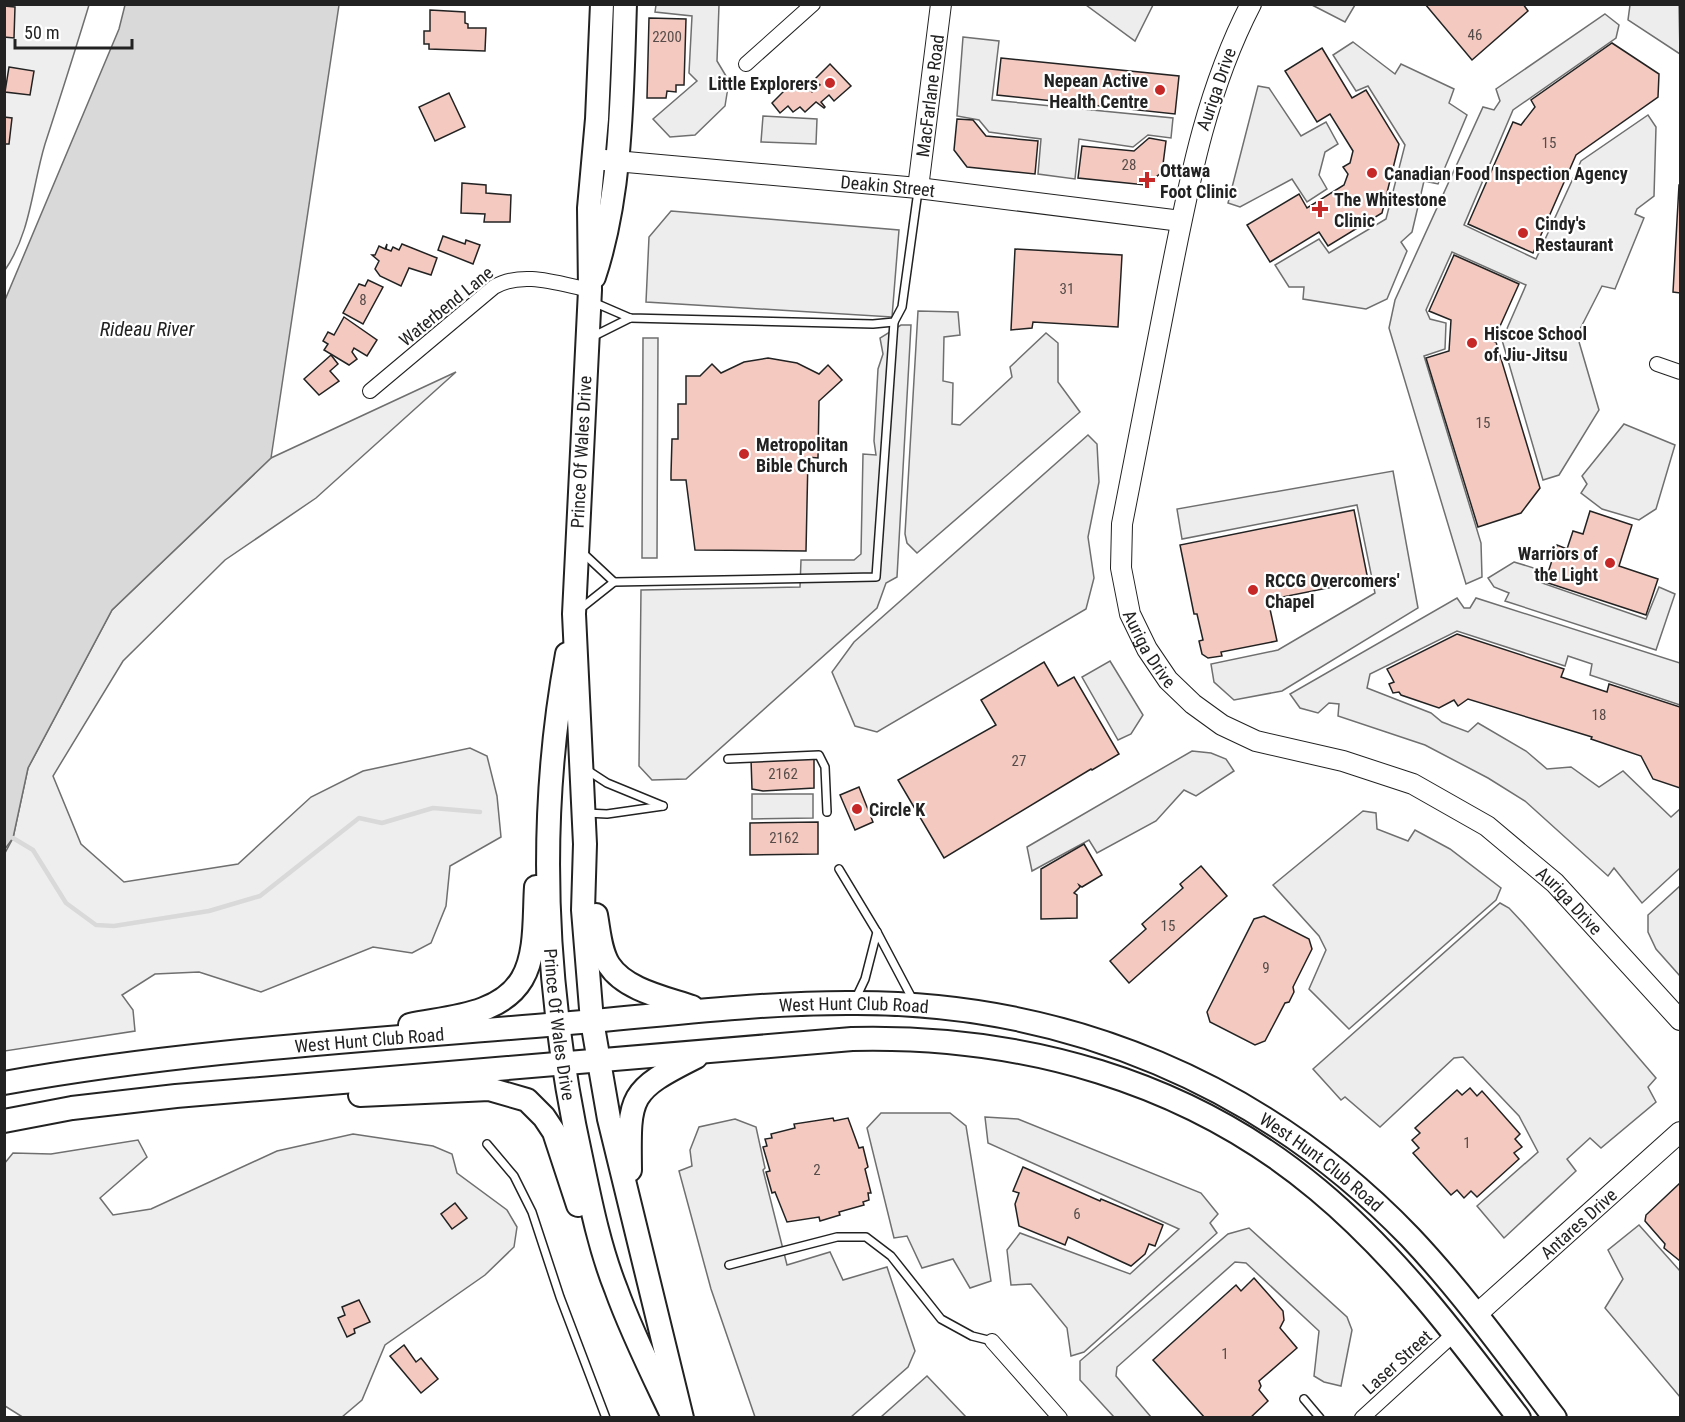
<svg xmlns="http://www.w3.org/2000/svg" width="1685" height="1422" font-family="'Roboto Condensed',sans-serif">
  <rect width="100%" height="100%" fill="#fff"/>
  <!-- green -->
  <g fill="#eee" stroke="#6f6f6f" stroke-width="1.5">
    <path d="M5 5H89C75 51 60 98 45 144 32 187 31 232 5 270Z"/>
    <polygon points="456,372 316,498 225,560 123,661 53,776 81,844 124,882 238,864 311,797 363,771 470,748 487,756 497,796 501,837 450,866 446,906 431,943 412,953 373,947 261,992 199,972 155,974 122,995 133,1010 135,1031 5,1051 5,853 13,838 28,768 112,610 271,458"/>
    <polygon points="353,1134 433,1146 452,1154 457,1173 507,1210 517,1227 514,1247 485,1275 385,1345 362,1400 342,1417 24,1418 5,1406 4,1164 13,1153 51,1154 138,1140 147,1157 100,1198 113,1215 151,1209 277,1151"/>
  </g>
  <!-- parking -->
  <g fill="#ededed" stroke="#6f6f6f" stroke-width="1.5">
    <polygon points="656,5 719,5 717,61 729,81 725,106 695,135 670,137 653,119 697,81 689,73 692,16 655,12"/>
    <polygon points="1086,5 1153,5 1135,41"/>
    <polygon points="1312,5 1355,5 1345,22"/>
    <polygon points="1630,5 1679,5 1680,54 1628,20"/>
    <polygon points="1605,14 1619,25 1616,38 1513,110 1464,225 1536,259 1581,161 1648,115 1656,127 1654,196 1637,209 1635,214 1644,218 1615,289 1602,286 1577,335 1599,410 1559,475 1543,480 1502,340 1526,285 1452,252 1426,310 1430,319 1446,323 1445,349 1424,356 1481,543 1482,577 1466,584 1389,328 1395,300 1483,107 1494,110 1500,101 1496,89"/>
    <polygon points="963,37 999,41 992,100 1173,118 1171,138 1148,135 1133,147 1079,139 1075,179 1038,174 1041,139 989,132 979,120 957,116"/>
    <polygon points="1353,42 1395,74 1401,64 1454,89 1449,103 1467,115 1438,184 1424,181 1412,232 1401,242 1407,251 1387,299 1366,309 1303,299 1304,287 1289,287 1275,265 1319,239 1329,253 1386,219 1405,145 1368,86 1356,91 1333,55"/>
    <polygon points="1258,86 1269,88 1301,136 1326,122 1338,144 1325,152 1319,175 1327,189 1307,202 1292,179 1240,207 1228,203"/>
    <polygon points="763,116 817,119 816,144 761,142"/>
    <polygon points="671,211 899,230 892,317 646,302 649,237"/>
    <polygon points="918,311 958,312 960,335 944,337 943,381 953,383 952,424 960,425 1012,377 1010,367 1046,333 1058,343 1058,382 1080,412 917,553 907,543 905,534"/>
    <polygon points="901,325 911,325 897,577 886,583 877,608 686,779 652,780 639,766 641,590 800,587 801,560 854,560 861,554 863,454 876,455 874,441 878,369 883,354 880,338"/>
    <polygon points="643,338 658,338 657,558 642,558"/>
    <polygon points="1624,424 1675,445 1656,509 1639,520 1602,509 1581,493 1587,484 1582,476"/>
    <polygon points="1088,435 1097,444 1099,482 1088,537 1094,578 1086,609 877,732 855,726 832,672 854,642"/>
    <polygon points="1393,471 1418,608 1282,691 1234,700 1214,682 1211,664 1278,650 1375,593 1357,505 1182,539 1177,509"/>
    <polygon points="1514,562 1537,569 1542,583 1646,619 1659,587 1675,594 1656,650 1505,601 1509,593 1494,587 1488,578"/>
    <polygon points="1457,598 1464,608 1470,608 1476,598 1680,663 1680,705 1590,675 1592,664 1568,656 1565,666 1457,631 1370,674 1367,688 1431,713 1442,722 1468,732 1478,723 1526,751 1547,769 1571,767 1599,787 1623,771 1671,817 1680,809 1680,868 1642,903 1614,868 1608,876 1525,801 1488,778 1425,745 1338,716 1339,704 1329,703 1318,713 1300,708 1290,694"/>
    <polygon points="1110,661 1143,715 1131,734 1118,740 1082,677"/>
    <polygon points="1192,751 1211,753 1226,759 1234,771 1196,796 1184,790 1156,821 1097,853 1089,840 1032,871 1027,847"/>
    <polygon points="752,794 813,794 813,818 752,819"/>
    <polygon points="1363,811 1376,813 1377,829 1408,841 1415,830 1450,849 1501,888 1496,900 1349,1029 1309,989 1326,950 1319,936 1273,885"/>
    <polygon points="1680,886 1680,976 1656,949 1648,932 1648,915"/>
    <polygon points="1500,903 1509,908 1523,923 1656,1078 1648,1087 1656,1102 1601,1148 1590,1138 1567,1159 1576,1171 1504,1238 1477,1206 1538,1152 1519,1116 1463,1057 1454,1058 1380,1127 1345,1097 1341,1100 1313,1069"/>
    <polygon points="881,1113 950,1113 966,1126 991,1281 970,1288 953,1259 922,1268 907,1236 894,1238 867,1128"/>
    <polygon points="985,1117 1018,1119 1201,1193 1218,1214 1210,1223 1217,1233 1084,1352 1071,1356 1067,1328 1031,1284 1011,1285 1007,1250 1020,1233 1130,1274 1179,1229 988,1143"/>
    <polygon points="735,1119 756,1127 765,1168 763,1170 787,1265 830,1252 843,1280 887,1267 915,1351 908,1367 851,1417 755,1417 711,1289 679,1171 692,1166 690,1150 699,1127"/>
    <polygon points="1639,1225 1680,1271 1680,1397 1605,1308 1623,1279 1608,1250"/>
    <polygon points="1249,1228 1347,1317 1352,1330 1341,1386 1324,1382 1314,1376 1319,1331 1246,1263 1235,1262 1117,1367 1116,1376 1151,1417 1114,1417 1080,1380 1080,1361 1228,1234"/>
    <polygon points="927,1376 966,1417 881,1417"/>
  </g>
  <!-- water -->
  <polygon fill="#d9d9d9" stroke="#6f6f6f" stroke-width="1.5" points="125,5 339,5 271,458 112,610 28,768 13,838 5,849 5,300 119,29"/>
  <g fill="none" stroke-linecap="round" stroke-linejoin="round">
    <!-- stream -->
    <polyline stroke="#d9d9d9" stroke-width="4.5" points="13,838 33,850 66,903 96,925 114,926 209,911 260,896 359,818 382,823 433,808 480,812"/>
  </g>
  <!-- building -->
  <g fill="#f3c9c0" stroke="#222" stroke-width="1.5">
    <polygon points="1425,4 1523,4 1528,11 1472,60"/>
    <polygon points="4,6 15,7 14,38 4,37"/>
    <polygon points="430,10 465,12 465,23 468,24 468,28 486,28 485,51 429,49 429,44 424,44 424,31 430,31"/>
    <polygon points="649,18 686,19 684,85 676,85 676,92 667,91 666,98 647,98"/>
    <polygon points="1612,43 1659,74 1658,97 1576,155 1533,253 1468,224 1513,122 1521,125 1535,107 1531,100"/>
    <polygon points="1322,48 1352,98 1366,90 1399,144 1382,213 1328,246 1319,232 1270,262 1247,225 1299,194 1307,208 1344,185 1348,174 1343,167 1350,163 1353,151 1330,114 1317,122 1285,71"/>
    <polygon points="1001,58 1179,76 1175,114 997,95"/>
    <polygon points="830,64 851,86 834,101 829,95 821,102 825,107 824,108 816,102 805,112 800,107 793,112 788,106 780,113 772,103 784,91 781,87 787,81 791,86 797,80 806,90 809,88 812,92 820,85 815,79"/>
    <polygon points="9,67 34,71 30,95 5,92"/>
    <polygon points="449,93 465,127 435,141 419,107"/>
    <polygon points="4,117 12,118 9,144 4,144"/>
    <polygon points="957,119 973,120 986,136 1038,141 1035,174 967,167 954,150"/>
    <polygon points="1149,138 1166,141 1162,172 1146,185 1078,178 1082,146 1134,151"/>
    <polygon points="462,183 486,185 486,193 511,195 510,222 484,222 485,214 461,213"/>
    <polygon points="1679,185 1680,185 1680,293 1673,292"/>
    <polygon points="443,236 465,244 466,240 480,245 473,264 438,250"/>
    <polygon points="387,244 386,249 391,251 393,247 399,250 402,244 437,258 431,275 409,268 401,286 380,276 375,269 379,261 372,255 375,255 379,246 385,249"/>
    <polygon points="1015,249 1122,255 1118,327 1033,322 1032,328 1011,330"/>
    <polygon points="1454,255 1519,284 1496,335 1492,335 1492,341 1496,342 1540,488 1521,513 1478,527 1426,358 1449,351 1451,320 1429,311"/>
    <polygon points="368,280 383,287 363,324 343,313 359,284 365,286"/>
    <polygon points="344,317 377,340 367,356 354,348 352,352 357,359 349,365 324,350 328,344 323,341 328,332 334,335"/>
    <polygon points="331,355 338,364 330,371 339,381 319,395 304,379"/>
    <polygon points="768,358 797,363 819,374 828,365 842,380 819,401 818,458 808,457 806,551 695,550 686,480 671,480 671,474 672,439 678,439 678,404 686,404 686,376 700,376 712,364 721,373 744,362"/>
    <polygon points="1354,510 1368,580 1268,600 1277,641 1221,652 1222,656 1208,658 1202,654 1199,641 1203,640 1197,614 1194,614 1180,545"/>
    <polygon points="1590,511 1632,525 1619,566 1658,579 1646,615 1545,582 1557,545 1567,549 1573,531 1583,534"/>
    <polygon points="1457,634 1564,669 1561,677 1607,692 1609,684 1680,707 1680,788 1653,779 1641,756 1591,739 1592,737 1468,699 1458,706 1454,700 1439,708 1401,695 1399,692 1393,693 1389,684 1394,682 1387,669"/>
    <polygon points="1044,662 1058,686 1074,677 1119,754 1092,770 1091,769 944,858 898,780 996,725 981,700"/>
    <polygon points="814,758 814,788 763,791 752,789 751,759"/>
    <polygon points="859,787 873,822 855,830 840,795"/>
    <polygon points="818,822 818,854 750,855 750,823"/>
    <polygon points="1084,844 1102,875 1082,887 1079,885 1080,887 1074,893 1077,895 1077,918 1041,919 1041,869"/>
    <polygon points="1201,866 1227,896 1129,983 1110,961 1146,929 1142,924 1183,888 1180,884"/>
    <polygon points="1264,916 1309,939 1312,949 1293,987 1294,992 1289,1002 1285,1003 1265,1041 1255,1045 1210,1022 1207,1012 1254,919"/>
    <polygon points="1470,1088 1477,1096 1482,1091 1520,1134 1515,1139 1522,1147 1514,1153 1519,1159 1477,1197 1471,1191 1464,1198 1457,1190 1451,1195 1413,1153 1419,1148 1412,1140 1420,1133 1415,1128 1457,1090 1462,1095"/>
    <polygon points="833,1118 834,1121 848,1118 859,1148 863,1147 868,1167 865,1169 871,1193 868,1193 869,1200 863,1202 864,1205 839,1212 840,1215 820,1221 819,1217 787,1222 775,1192 772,1193 766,1172 770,1171 763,1147 767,1146 765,1139 772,1138 771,1134 795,1128 794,1124"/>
    <polygon points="1023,1167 1100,1201 1101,1199 1163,1225 1155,1246 1149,1244 1145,1254 1131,1266 1068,1237 1065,1245 1019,1226 1015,1204 1019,1193 1013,1191"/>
    <polygon points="1680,1183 1680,1261 1664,1248 1665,1244 1645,1221 1646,1215"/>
    <polygon points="455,1203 467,1218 452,1229 441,1214"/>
    <polygon points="1254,1278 1283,1311 1284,1320 1280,1328 1297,1348 1259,1381 1261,1386 1259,1390 1268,1401 1250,1418 1205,1418 1153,1360 1236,1285 1241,1291"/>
    <polygon points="359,1300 370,1322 354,1329 355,1333 347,1337 338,1318 345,1315 342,1307"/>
    <polygon points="404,1345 416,1362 421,1358 438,1379 421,1393 390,1356"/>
  </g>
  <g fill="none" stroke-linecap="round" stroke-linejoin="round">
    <defs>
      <g id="lane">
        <polyline points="593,302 630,318 873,324 894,322 902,307 918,191"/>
        <polyline points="592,337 630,318"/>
        <polyline points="583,553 614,582"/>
        <polyline points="580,609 614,582 876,577 894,322"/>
        <polyline points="728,759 819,755 825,767 827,812"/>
        <polyline points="587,770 607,783 663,806"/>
        <polyline points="586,813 607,814 663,806"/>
        <polyline points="839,869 877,932 914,1002"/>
        <polyline points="856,998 865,979 877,932"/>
        <polyline points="487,1144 514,1176 532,1212 560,1297 606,1418"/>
        <polyline points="729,1265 837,1237 866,1237 891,1256 941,1319 972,1336 992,1341"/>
        <polyline points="1304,1399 1320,1418"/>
      </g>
      <g id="street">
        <polyline points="746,64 813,4"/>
        <polyline points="1657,364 1680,372"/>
        <path d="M370 391 494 287C523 270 559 284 590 290"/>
        <polyline points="992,1341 1060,1418"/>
        <polyline points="1362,1418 1455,1333"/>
      </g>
      <g id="secondary">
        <path id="s1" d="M1251 4C1206 91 1189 183 1170 278 1154 360 1138 442 1122 524L1121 568 1130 614 1147 649 1168 680 1193 704 1222 725 1256 741 1343 761 1413 784 1487 826 1555 883 1680 1020"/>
        <path id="s2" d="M593 159 918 188 1181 221"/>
        <path id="s3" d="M918 188 941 4"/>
        <path id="s4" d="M1477 1314 1680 1132"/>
      </g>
      <g id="primary">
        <polyline points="602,4 597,119 589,208 590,290 574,614 585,844 583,910 592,1021 609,1119 682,1418"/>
        <path d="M594 277C622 193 622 92 625 4"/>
        <path id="s5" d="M567 654C536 822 545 995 582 1162 591 1205 600 1249 616 1289 631 1331 652 1373 671 1413"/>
        <path d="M596 915C599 931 600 951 609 965 625 990 666 998 692 1007"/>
        <path d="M410 1025C447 1017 500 1016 522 979 537 954 534 915 536 887"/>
        <path id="s6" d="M4 1083C187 1050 374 1040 558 1024 658 1016 757 1002 857 1003 1068 1003 1264 1085 1410 1237 1463 1293 1508 1356 1555 1418"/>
        <polyline points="360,1095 489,1089 527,1100 544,1117 554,1132 578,1205"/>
        <path d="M4 1121 72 1108 176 1096 852 1039C1021 1035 1187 1080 1318 1190 1396 1255 1458 1337 1519 1418"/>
        <path d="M630 1170C629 1096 628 1091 696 1057"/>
      </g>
    </defs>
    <!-- lane casing -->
    <use href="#lane" stroke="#222" stroke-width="10"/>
    <!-- street casing -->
    <use href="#street" stroke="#222" stroke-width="16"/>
    <!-- secondary casing -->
    <use href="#secondary" stroke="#222" stroke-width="22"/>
    <!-- primary casing -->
    <use href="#primary" stroke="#222" stroke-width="26"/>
    <!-- lane -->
    <use href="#lane" stroke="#fff" stroke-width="7"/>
    <!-- street -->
    <use href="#street" stroke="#fff" stroke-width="14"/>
    <!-- secondary -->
    <use href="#secondary" stroke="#fff" stroke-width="20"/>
    <!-- primary -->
    <use href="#primary" stroke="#fff" stroke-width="22"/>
  </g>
  <!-- markers -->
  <g fill="#c62828" stroke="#fff" stroke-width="2">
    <circle cx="830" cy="83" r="6"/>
    <circle cx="1160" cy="90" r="6"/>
    <circle cx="1372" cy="173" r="6"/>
    <path d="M1144 171h6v6h6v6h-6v6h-6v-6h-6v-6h6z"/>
    <path d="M1317 200h6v6h6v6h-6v6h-6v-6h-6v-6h6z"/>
    <circle cx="1523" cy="233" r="6"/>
    <circle cx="1472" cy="343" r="6"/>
    <circle cx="744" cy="454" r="6"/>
    <circle cx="1610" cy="563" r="6"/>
    <circle cx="1253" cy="590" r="6"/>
    <circle cx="857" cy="809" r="6"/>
  </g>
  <g text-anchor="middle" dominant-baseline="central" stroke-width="4.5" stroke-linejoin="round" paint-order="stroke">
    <!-- number labels -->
    <g font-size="15" fill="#564c4a">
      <text x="1475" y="35">46</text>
      <text x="667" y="37">2200</text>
      <text x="1549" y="143">15</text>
      <text x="1129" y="165">28</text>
      <text x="1067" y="289">31</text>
      <text x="363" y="300">8</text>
      <text x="1483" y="423">15</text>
      <text x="1599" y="715">18</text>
      <text x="1019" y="761">27</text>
      <text x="783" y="774">2162</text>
      <text x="784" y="838">2162</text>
      <text x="1168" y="926">15</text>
      <text x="1266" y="968">9</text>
      <text x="1467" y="1143">1</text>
      <text x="817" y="1170">2</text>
      <text x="1077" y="1214">6</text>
      <text x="1225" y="1354">1</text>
    </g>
    <!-- poi labels -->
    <g font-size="18" font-weight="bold" fill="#222" stroke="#fff" text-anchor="start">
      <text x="1148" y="80" text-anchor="end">Nepean Active<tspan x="1148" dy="21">Health Centre</tspan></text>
      <text x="818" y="83" text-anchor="end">Little Explorers</text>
      <text x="1160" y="170">Ottawa<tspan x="1160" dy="21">Foot Clinic</tspan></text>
      <text x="1384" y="173">Canadian Food Inspection Agency</text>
      <text x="1334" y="199">The Whitestone<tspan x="1334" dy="21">Clinic</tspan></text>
      <text x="1535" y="223">Cindy's<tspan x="1535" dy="21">Restaurant</tspan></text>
      <text x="1484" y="333">Hiscoe School<tspan x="1484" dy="21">of Jiu-Jitsu</tspan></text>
      <text x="756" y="444">Metropolitan<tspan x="756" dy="21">Bible Church</tspan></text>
      <text x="1598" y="553" text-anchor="end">Warriors of<tspan x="1598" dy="21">the Light</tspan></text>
      <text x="1265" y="580">RCCG Overcomers'<tspan x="1265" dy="21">Chapel</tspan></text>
      <text x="869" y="809">Circle K</text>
    </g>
    <!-- street labels -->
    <g font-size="18" fill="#222" stroke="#fff">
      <text transform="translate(1216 89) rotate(-71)">Auriga Drive</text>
      <text stroke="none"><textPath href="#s3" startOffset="93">MacFarlane Road</textPath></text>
      <text stroke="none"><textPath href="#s2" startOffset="296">Deakin Street</textPath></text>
      <text transform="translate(446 306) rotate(-39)">Waterbend Lane</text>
      <text transform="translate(581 452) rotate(-87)">Prince Of Wales Drive</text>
      <text stroke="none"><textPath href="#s1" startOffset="668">Auriga Drive</textPath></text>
      <text stroke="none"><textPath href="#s1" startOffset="1172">Auriga Drive</textPath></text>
      <text stroke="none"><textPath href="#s6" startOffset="854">West Hunt Club Road</textPath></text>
      <text stroke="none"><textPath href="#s5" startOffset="372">Prince Of Wales Drive</textPath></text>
      <text stroke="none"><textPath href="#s6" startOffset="368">West Hunt Club Road</textPath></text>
      <text stroke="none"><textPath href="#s6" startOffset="1358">West Hunt Club Road</textPath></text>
      <text stroke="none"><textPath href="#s4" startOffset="136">Antares Drive</textPath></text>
      <text transform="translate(1397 1362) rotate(-42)">Laser Street</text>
    </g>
    <!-- water labels -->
    <g font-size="20" font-style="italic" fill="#222" stroke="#fff">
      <text x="147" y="329">Rideau River</text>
    </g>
  </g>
  <!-- border -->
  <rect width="1685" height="1422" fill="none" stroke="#222222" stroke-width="12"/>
  <!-- scale -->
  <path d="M15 39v9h117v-9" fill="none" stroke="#222222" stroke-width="3"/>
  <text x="24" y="39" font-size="18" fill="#222222" stroke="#ffffff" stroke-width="4.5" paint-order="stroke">50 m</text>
</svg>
